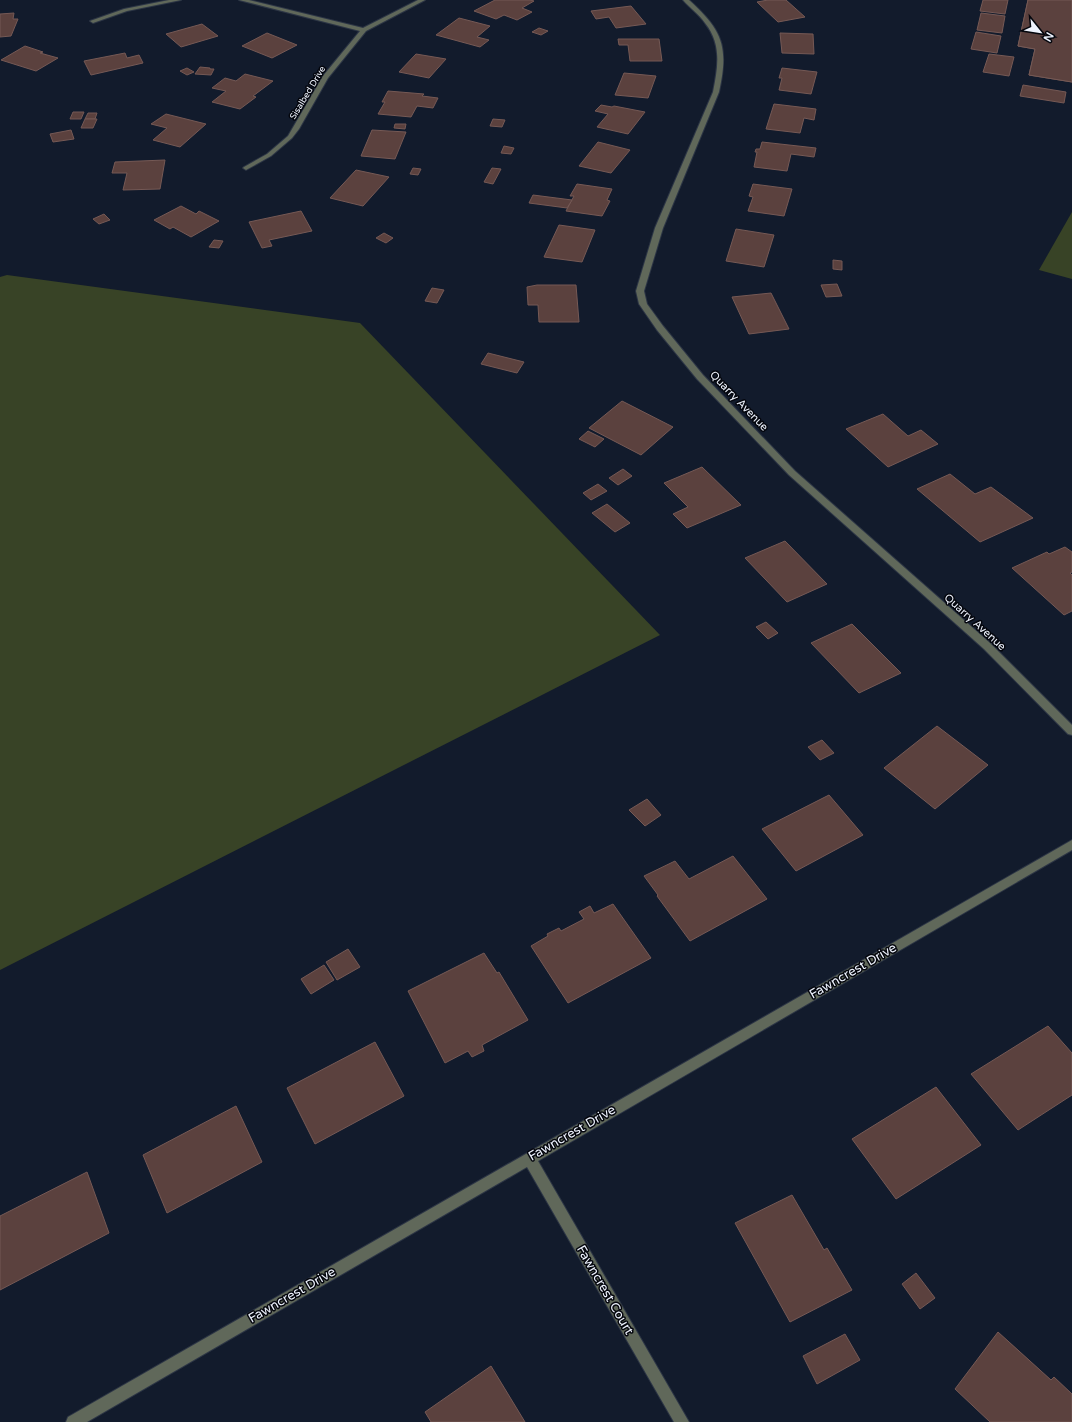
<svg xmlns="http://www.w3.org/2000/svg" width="1072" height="1422" font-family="'Varela Round',sans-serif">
  <rect width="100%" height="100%" fill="#121b2c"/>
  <!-- green -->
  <g fill="#384326">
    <polygon points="1072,212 1072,279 1039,270"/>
    <polygon points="7,275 360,323 660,635 0,970 0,277"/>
  </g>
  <!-- building -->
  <g fill="#5b413e" stroke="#755955">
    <polygon points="495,0 530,0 534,1 522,8 532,12 517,20 504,15 496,19 474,11"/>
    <polygon points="768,0 786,0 805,17 778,22 757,2"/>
    <polygon points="983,0 1008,0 1005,14 980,11"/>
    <polygon points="1028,0 1072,0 1072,82 1029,75 1035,49 1018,46"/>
    <polygon points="1028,0 1072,0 1072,82 1029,75 1035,49 1018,46"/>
    <polygon points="631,6 646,24 616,28 609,17 596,19 591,11"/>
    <polygon points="14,13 13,19 18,19 11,36 0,37 0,14"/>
    <polygon points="981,13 1005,16 1002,33 977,30"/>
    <polygon points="459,18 490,26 477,37 489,40 480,47 436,35"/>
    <polygon points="202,24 218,36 181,47 166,34"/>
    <polygon points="539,28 548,31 541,35 532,32"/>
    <polygon points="976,32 1001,36 997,53 971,49"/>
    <polygon points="267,33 297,45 272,58 242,46"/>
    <polygon points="780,33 813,34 814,54 782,53"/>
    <polygon points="618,39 659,39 662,61 630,61 628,45 619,45"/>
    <polygon points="25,46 43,52 40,53 58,58 36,71 1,60"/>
    <polygon points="125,53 127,58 139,55 143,63 91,75 84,61"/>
    <polygon points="416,54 446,59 429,78 399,72"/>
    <polygon points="989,54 1014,57 1009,76 983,72"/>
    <polygon points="200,67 210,68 210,69 214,69 211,75 195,74"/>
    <polygon points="187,68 194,72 187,75 180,71"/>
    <polygon points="782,68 817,72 811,94 779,90 782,78 779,78"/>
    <polygon points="624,73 656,76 648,98 615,95"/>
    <polygon points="245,74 273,81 253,96 256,97 240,109 212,102 226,91 212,88 225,78 236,81"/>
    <polygon points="1023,85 1066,92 1064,103 1020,96"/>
    <polygon points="388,91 424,94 422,96 438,98 433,108 417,106 411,117 378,114 385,102 382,102"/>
    <polygon points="774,104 816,109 814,120 804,118 800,133 766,129"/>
    <polygon points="601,105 612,107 614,106 645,112 628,134 597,127 608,114 595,111"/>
    <polygon points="73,112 84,112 81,119 70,119"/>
    <polygon points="88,113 97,113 95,119 85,119"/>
    <polygon points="166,114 206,124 180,147 153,140 167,128 151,124"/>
    <polygon points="85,119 97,119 93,128 81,128"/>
    <polygon points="493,119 505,120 502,127 490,126"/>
    <polygon points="395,124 406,124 405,129 394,128"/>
    <polygon points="71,130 74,139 53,142 50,134"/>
    <polygon points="372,130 406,132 395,159 361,156"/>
    <polygon points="598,142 630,150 611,173 579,166"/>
    <polygon points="762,142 816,148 814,157 791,154 787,171 754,167 757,152 755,152 756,149 760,149"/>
    <polygon points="504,146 514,148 511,154 501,153"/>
    <polygon points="165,160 160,189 123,190 127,173 112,173 115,162"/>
    <polygon points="413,168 421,169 418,175 410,174"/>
    <polygon points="492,168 501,169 493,184 484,182"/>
    <polygon points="356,170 389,177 363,206 330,198"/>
    <polygon points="577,184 612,189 607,200 610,201 602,216 566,211 574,196 570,196"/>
    <polygon points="753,184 792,189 784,216 748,211 753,197 749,196"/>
    <polygon points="533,195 572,200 567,208 529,203"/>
    <polygon points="181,206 196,214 199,211 219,221 191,237 173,227 170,229 154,220"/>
    <polygon points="301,211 312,231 269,240 272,246 262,248 249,222"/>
    <polygon points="104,214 110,220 99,224 93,219"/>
    <polygon points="559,225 595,230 582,262 544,257"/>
    <polygon points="736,229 774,235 764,267 726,261"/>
    <polygon points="384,233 393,238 386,243 376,238"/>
    <polygon points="214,240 223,241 219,248 209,247"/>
    <polygon points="833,260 842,261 842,270 833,269"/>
    <polygon points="837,284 842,296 826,297 821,285"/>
    <polygon points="537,285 576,285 579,322 539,322 538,305 528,305 527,287"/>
    <polygon points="432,288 444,290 437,303 425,301"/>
    <polygon points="771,293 789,329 749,334 732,297"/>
    <polygon points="488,353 524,362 517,373 481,364"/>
    <polygon points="622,401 673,427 641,455 589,428"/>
    <polygon points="883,414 908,436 921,430 938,444 888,467 846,429"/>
    <polygon points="588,431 604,439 595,447 579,439"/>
    <polygon points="702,467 741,505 687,528 673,514 688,507 664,483"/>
    <polygon points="623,469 632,476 618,485 609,478"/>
    <polygon points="950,474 975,494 991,487 1033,518 980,542 917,489"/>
    <polygon points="598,484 607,491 591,500 583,493"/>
    <polygon points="607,504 630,523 615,532 592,513"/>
    <polygon points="785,541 827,584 787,602 745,558"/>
    <polygon points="1065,547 1072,552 1072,572 1070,573 1072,575 1072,611 1064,615 1012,568 1047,552 1049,554"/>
    <polygon points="766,622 778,633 768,639 756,627"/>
    <polygon points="852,624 901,673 859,693 811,643"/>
    <polygon points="937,726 988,765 935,809 884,768"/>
    <polygon points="822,740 834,753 820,760 808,747"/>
    <polygon points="829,795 863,835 796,871 762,829"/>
    <polygon points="647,799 661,815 645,826 629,810"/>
    <polygon points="733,856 767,899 690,941 657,896 658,895 644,876 675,861 689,879"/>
    <polygon points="613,904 651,958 568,1003 531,946 548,936 547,934 559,928 561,931 584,919 579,912 590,906 594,913"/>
    <polygon points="348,949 360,967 337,980 326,962"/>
    <polygon points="484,953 497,973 499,972 528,1020 482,1045 484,1051 472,1057 468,1051 445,1063 408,991"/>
    <polygon points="324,965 334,980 311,994 301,979"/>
    <polygon points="1048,1026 1072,1053 1072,1095 1018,1130 971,1074"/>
    <polygon points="375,1042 404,1096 315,1144 287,1088"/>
    <polygon points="936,1087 981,1145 896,1199 852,1139"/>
    <polygon points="236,1106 262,1162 167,1213 143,1155"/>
    <polygon points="87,1172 109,1233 0,1290 0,1216"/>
    <polygon points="792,1195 824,1250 827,1248 852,1290 790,1322 735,1223"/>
    <polygon points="916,1273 935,1298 920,1309 902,1284"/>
    <polygon points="998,1332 1051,1380 1054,1377 1072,1394 1072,1422 990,1422 955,1389"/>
    <polygon points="845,1334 860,1360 817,1384 803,1356"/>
    <polygon points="491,1366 525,1422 431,1422 425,1412"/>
  </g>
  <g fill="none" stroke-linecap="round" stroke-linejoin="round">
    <defs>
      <g id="minor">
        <polygon points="169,0 181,0 127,11 93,23 90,21 124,9"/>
        <polygon points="239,0 249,0 363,28 418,0 425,0 366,31 328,78 299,129 292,138 271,156 246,170 243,168 244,167 267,154 288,136 323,76 360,31"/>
        <path d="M683 0H689C723 31 729 47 719 92L663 228 644 291 647 304 663 326 703 375 795 471 990 643 1072 725V735L1068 734 984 649 789 475 697 379 657 330 639 304 636 291 655 228 713 92C718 67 722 44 705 23 699 14 690 8 683 0Z"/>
        <polygon points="1072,840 1072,850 538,1161 689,1422 674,1422 527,1167 87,1422 66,1422 68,1417"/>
      </g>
    </defs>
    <!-- minor casing -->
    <use href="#minor" stroke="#2c3545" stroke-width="2"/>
    <!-- minor -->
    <use href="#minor" fill="#60685a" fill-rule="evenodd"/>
  </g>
  <g text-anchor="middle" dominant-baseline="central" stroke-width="3" stroke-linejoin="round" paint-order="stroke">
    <!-- far-street labels -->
    <g font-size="9" fill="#eef3fe" stroke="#04060d">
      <text transform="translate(308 93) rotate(-59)">Sisalbed Drive</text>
    </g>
    <!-- street labels -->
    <g font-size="11" fill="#eef3fe" stroke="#04060d">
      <text transform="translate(739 401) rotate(46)">Quarry Avenue</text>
      <text transform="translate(975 622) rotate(42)">Quarry Avenue</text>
    </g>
    <!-- near-street labels -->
    <g font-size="13" fill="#eef3fe" stroke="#04060d">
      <text transform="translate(853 971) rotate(-30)">Fawncrest Drive</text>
      <text transform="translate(572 1133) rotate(-30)">Fawncrest Drive</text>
      <text transform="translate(605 1290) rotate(60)">Fawncrest Court</text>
      <text transform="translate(292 1295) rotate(-30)">Fawncrest Drive</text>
    </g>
  </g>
  <!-- north arrow -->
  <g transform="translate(1040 32) rotate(120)" stroke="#04060d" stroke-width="3" paint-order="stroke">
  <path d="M0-3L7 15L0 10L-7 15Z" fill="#eef3fe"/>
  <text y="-6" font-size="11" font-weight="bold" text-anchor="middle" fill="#eef3fe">N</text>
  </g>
</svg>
